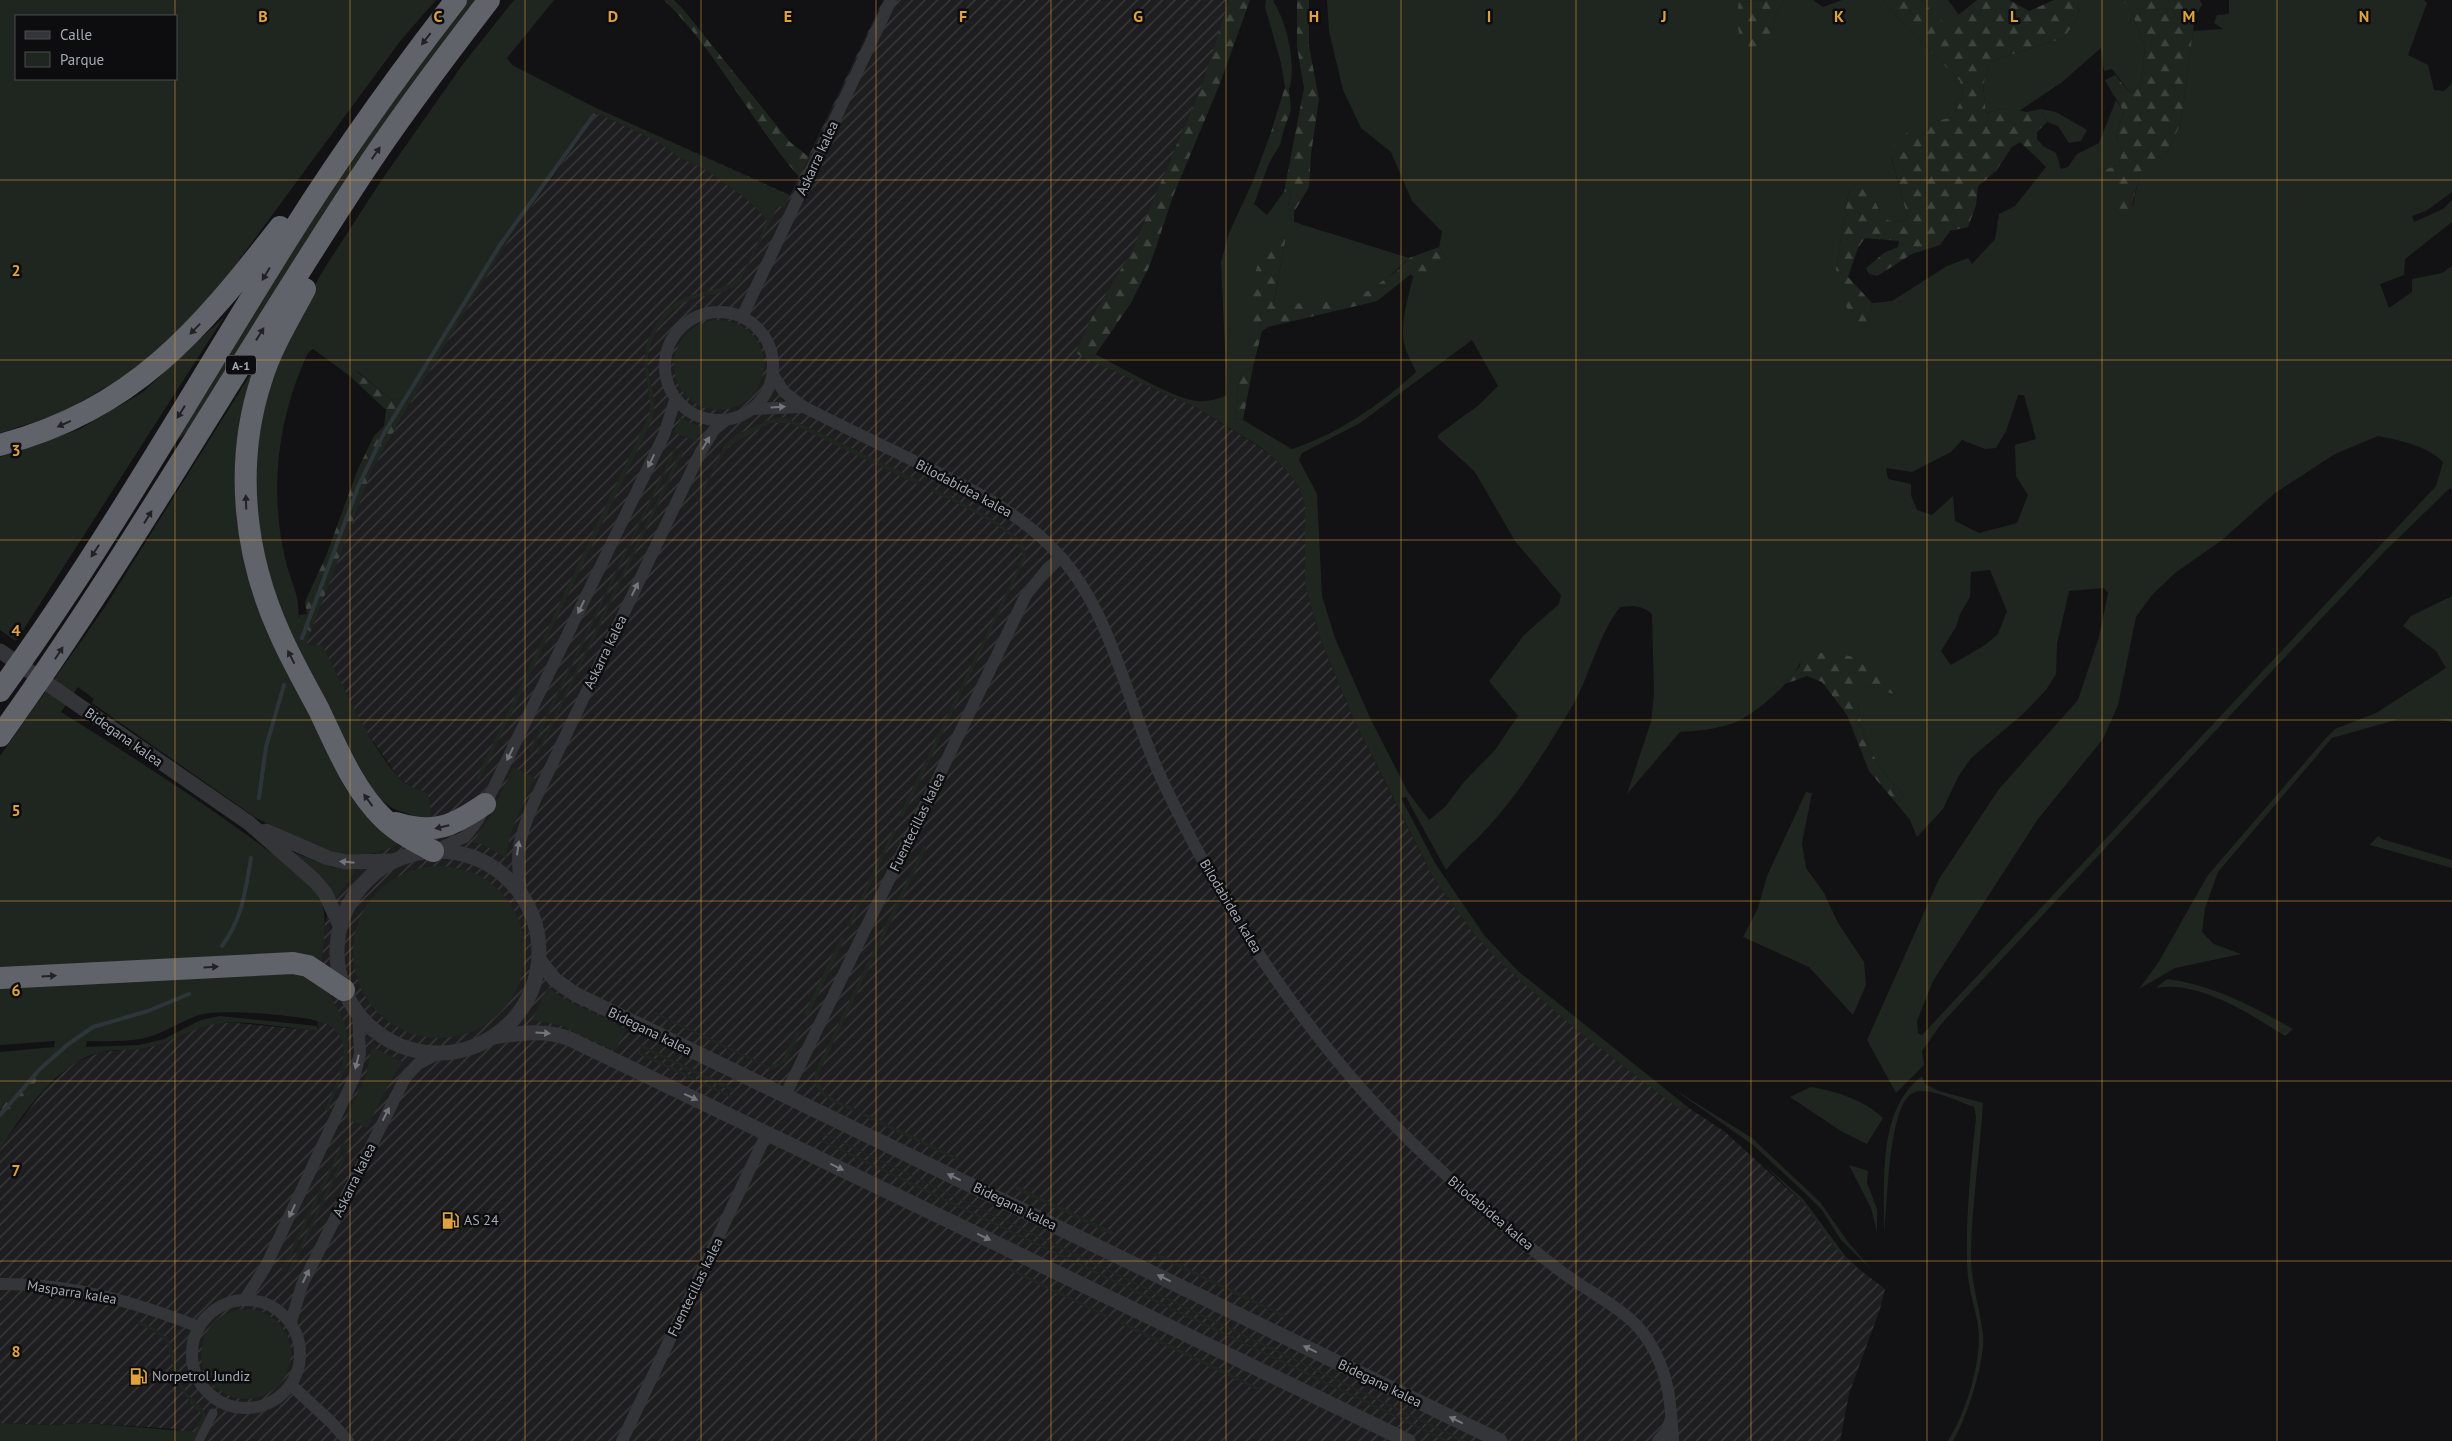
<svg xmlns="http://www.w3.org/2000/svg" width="2452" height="1441" font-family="'PT Sans',sans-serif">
  <defs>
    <pattern id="industrial-furrows" width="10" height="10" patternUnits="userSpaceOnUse" patternTransform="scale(1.25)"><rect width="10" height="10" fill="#1e1e20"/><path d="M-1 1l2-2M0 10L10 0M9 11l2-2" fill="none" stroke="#3c3c3e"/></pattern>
    <pattern id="forest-firs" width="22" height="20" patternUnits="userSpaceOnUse" patternTransform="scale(1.25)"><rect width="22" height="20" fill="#1f261f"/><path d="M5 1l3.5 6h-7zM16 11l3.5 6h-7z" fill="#3d433d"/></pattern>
  </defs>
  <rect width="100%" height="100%" fill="#121214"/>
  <!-- industrial -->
  <polygon fill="url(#industrial-furrows)" points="883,0 1229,0 1203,82 1132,251 1092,317 1075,353 1197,408 1258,446 1273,457 1289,473 1300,490 1305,505 1305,585 1321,641 1354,720 1413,838 1433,877 1474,934 1679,1109 1689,1108 1725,1132 1805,1205 1846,1259 1885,1289 1880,1309 1849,1394 1840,1441 204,1441 175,1429 87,1423 47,1425 0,1423 0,1150 7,1138 45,1089 74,1063 101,1052 149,1048 197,1028 217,1023 237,1023 318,1031 317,1016 331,997 325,987 322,962 323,932 326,919 336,899 357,870 377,853 401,843 428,793 411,788 398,777 306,645 372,470 439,353 514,231 600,110 790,195"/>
  <!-- green -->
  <g fill="#1f261f" fill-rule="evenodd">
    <path d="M0 0H436L401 40 220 286 156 358 62 413 0 433ZM16 16H176V79H16Z"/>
    <polygon points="466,0 479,0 199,419 179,440 186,420 366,134"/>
    <path d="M514 0H554L507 58 512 65 600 110 790 196 784 208 778 206 740 282C721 299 699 292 680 305 661 318 645 345 648 368 650 387 658 401 652 420L479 781 476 779 649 415C654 391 639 373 647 344 653 323 671 301 692 295 709 290 724 290 738 278 749 267 760 235 767 220L748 200 706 170 680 158 660 143 597 113 514 231 409 405 401 398 392 400 357 371 351 377 313 349 308 353C278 417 269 489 285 558 291 585 301 594 298 624L311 632 306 645H322C345 689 366 739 398 777 406 786 416 789 428 793L432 819 419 818 392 808 376 796 359 771 296 650 262 559 253 469 267 389 300 311 324 269 381 181 463 64Z"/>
    <path d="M1266 0H1275L1273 1C1287 22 1297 66 1289 89L1285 87 1281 63 1265 7Z"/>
    <path d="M1327 0H1767L1739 2 1771 37 1775 16 1784 0H1813L1823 7 1842 0H1883L1903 24 1960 81 1963 96 1953 117 1932 122 1891 156 1908 219 1892 222 1883 218 1865 181 1849 190 1836 269 1866 324 1872 303 1892 301 1947 266 1968 258 1972 264 1995 239 1999 214 2015 206 2046 167 2035 156 2043 146 2056 153 2061 169 2068 167 2077 154 2099 143 2116 100 2124 112 2116 137 2122 150 2119 165 2096 173 2116 185 2133 206 2140 171 2167 153 2181 123 2193 31 2223 29 2214 23 2217 15 2229 14V0H2424L2427 3 2408 55 2428 65 2434 90 2444 91 2452 83V192L2426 211 2412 216 2414 222 2443 209 2452 200V222L2405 259 2404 275 2380 284 2389 308 2412 292V279L2442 273 2452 266V490L2450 488 2385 551 2138 813 1941 1024 1922 1051 1924 1065 1896 1093 1867 1040 1939 879 1999 789 2078 700 2099 637 2108 593 2104 588 2069 591 2057 644 2056 674 2046 690 2023 714 1971 758 1958 777 1943 809 1917 837 1910 820 1897 804 1904 795C1877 770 1856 731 1858 693L1868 685 1893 694 1801 659C1797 679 1753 716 1734 723 1717 729 1698 731 1680 732L1627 794 1651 722 1654 693 1652 614C1641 605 1633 606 1620 607 1596 639 1590 677 1570 710 1545 751 1521 791 1489 826 1475 842 1459 854 1446 870L1406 797 1401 798 1435 863 1484 935 1518 971 1689 1108 1679 1109 1574 1028 1503 965 1474 934 1433 877 1354 720 1321 641 1305 585V505L1300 490 1289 473 1273 457 1259 446 1197 408 1091 361 1095 354C1119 366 1174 399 1197 401 1207 402 1218 399 1227 395L1221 262 1229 233 1253 181 1271 132 1284 129 1280 145 1269 163 1254 204 1267 215 1284 192 1291 190 1288 208 1294 212V222L1409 258C1397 270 1384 282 1370 290 1348 303 1299 304 1273 307L1286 237 1279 239 1275 249 1258 265 1249 354 1256 355 1253 367 1242 372 1238 386 1235 418 1243 420 1292 449C1338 434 1381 404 1416 372 1413 365 1409 358 1406 350 1398 329 1408 298 1413 277L1447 259 1439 247 1442 232 1412 201 1391 152 1361 128 1343 90 1329 31ZM1472 340 1498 386 1480 404 1438 435V438L1475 472 1515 541 1561 595 1559 604 1524 635 1489 681 1518 716 1495 750 1464 782 1445 807 1429 820 1408 792 1371 720 1335 638 1322 596 1317 494 1299 460 1302 453 1360 423ZM2018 395H2024L2036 439 2015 445 2016 476 2028 495 2017 523 1979 533 1955 521 1953 496 1932 515 1917 510 1911 495V484L1888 479 1886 468 1912 472 1951 452 1962 440 1985 449 1996 448 2006 431ZM2378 436C2401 441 2426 445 2443 462L2436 486 1922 1035 1918 1033 1917 1021 1933 981 2038 819 2103 739 2118 705 2136 617 2152 595 2175 573 2222 540 2275 493 2335 454ZM1990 570 2007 611 1998 634 1985 645 1951 665 1941 651 1956 627 1960 614 1970 597 1971 572Z"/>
    <polygon points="1921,0 1948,0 1959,15 1946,26"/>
    <polygon points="2079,0 2122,0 2132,13 2145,47 2141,85 2130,93 2112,69 2104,71 2101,48 2061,83 2019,111 2006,108 1986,113 1983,85 1991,61 2064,38 2078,17"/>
    <polygon points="2041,109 2056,112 2087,130 2081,141 2069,143 2058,126 2047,122"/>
    <polygon points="224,317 16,641 0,630 0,457 80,429 143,392"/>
    <circle cx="719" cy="365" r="45"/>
    <path d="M258 362 246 409 259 600 401 843 377 853 353 856 336 853 300 838 256 818 92 703 94 699 78 687 61 712C128 754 194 796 258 843 280 860 309 877 321 902 328 916 323 946 322 962L0 972V756L105 607Z"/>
    <polygon points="782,417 797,422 920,481 918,485 790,423 770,423 729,446 715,468 699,502 697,501 725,444 736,435 768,420"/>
    <polygon points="681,418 702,428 696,442 674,432"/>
    <polygon points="675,447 677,448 531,752 529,751"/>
    <polygon points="681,450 684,451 538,755 536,754"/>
    <path d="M932 488C965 504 999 518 1024 545L1026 557 903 817 899 816 1023 557C1023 532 952 501 931 491Z"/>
    <polygon points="2452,596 2452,722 2438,719 2399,719 2332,738 2218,872 2205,908 2202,932 2214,944 2241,954 2175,968 2139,989 2158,963 2208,875 2325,739 2335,729 2376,713 2446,668 2436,651 2403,626 2411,616"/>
    <path d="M513 767 535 778C523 804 509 829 506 858L484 845 473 842 489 818Z"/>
    <polygon points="1806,792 1812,793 1802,843 1806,868 1824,893 1838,923 1864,962 1866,985 1853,1015 1809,967 1743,937 1758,908 1767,876"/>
    <polygon points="893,830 896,831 850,927 847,926"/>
    <polygon points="2378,836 2382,839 2452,860 2452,868 2370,845"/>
    <path d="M924 845 927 847 819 1073C816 1097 838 1100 856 1109L855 1112C837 1103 810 1097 815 1072Z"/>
    <polygon points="295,853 331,867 357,870 336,899 327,884 294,855"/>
    <circle cx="439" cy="952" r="86"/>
    <polygon points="841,937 845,939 808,1016 804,1014"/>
    <path d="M299 973 325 987 344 1021 348 1039 347 1063 328 1111 325 1109C333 1089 347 1066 343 1044 341 1035 335 1028 327 1024 308 1015 224 1009 203 1014 181 1020 163 1035 140 1039 123 1042 104 1041 87 1041L86 1047 139 1045 164 1039 201 1020 220 1016 317 1026 318 1031C288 1028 243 1019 215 1024 193 1028 173 1041 151 1047 135 1052 118 1048 102 1052 60 1060 21 1115 0 1150V1125L39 1078 31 1071 0 1110V1052L54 1047 55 1041 0 1045V987Z"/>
    <path d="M2167 979C2213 985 2252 1006 2293 1029L2285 1036C2250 1014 2199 980 2156 988Z"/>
    <polygon points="548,987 564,999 626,1029 615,1051 560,1025 532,1020"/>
    <path d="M655 1012 768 1066 781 1062 797 1030 800 1032C794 1045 788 1069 770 1069L654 1014Z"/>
    <polygon points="642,1045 735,1089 733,1092 640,1047"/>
    <polygon points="375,1048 403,1062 389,1083 367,1128 346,1118 366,1075 371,1050"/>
    <polygon points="639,1051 732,1096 731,1098 638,1054"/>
    <path d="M1922 1076 1925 1084 1939 1091 1983 1103C1980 1153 1972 1202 1971 1252 1970 1281 1980 1307 1983 1335 1986 1359 1966 1420 1953 1441H1948C1966 1413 1983 1359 1978 1325 1974 1302 1967 1285 1967 1261 1966 1213 1971 1165 1976 1117L1974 1107C1960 1102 1929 1087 1915 1092 1887 1101 1888 1208 1884 1235 1885 1183 1876 1111 1922 1076Z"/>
    <path d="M1811 1087C1838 1092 1862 1099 1883 1118L1867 1144 1841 1131 1790 1097Z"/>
    <polygon points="1672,1088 1752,1138 1820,1202 1848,1242 1871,1269 1841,1240 1822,1210 1806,1194 1753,1145"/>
    <polygon points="862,1112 959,1158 958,1161 861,1115"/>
    <polygon points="824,1133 1466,1441 1461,1441 823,1134"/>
    <polygon points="821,1139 1450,1441 1445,1441 820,1141"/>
    <polygon points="343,1141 345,1142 285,1269 282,1268"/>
    <polygon points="349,1144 351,1145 291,1272 288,1271"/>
    <polygon points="1761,1162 1803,1199 1846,1257 1872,1281 1846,1259 1829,1241 1805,1205"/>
    <polygon points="1849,1165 1868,1171 1867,1183 1877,1209 1877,1232 1871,1208"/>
    <polygon points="1017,1186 1114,1232 1112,1235 1015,1189"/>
    <polygon points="1155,1252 1287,1316 1285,1318 1153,1255"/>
    <polygon points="1009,1267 1109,1316 1108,1318 1008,1270"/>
    <circle cx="246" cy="1354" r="45"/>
    <path d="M138 1321C186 1339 165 1354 184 1389 189 1398 204 1407 206 1416 208 1423 199 1435 195 1441H0V1423L47 1425 87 1423 195 1432 203 1415 191 1404 177 1382 167 1342 153 1331 137 1324Z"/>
    <polygon points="1121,1321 1260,1388 1259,1391 1120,1324"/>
  </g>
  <!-- forest -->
  <g fill="url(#forest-firs)">
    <path d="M664 0H674L682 8 790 142 809 157 799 177C750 120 718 53 664 0Z"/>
    <polygon points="1229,0 1250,0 1219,86 1173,196 1150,265 1131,303 1091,361 1075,353 1092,317 1132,251 1203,82"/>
    <polygon points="1297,0 1309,0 1309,46 1319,99 1311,154 1309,187 1294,212 1288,208 1291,190 1284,192 1304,88 1297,47"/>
    <path d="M1767 0H1784L1775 16 1771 37 1751 54C1737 38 1735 22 1739 2Z"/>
    <polygon points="1883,0 1921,0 1946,25 1977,0 2009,0 2029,11 2054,0 2079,0 2078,17 2064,38 1991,61 1983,85 1986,113 2006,108 2027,112 2041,109 2047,122 2037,132 2037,139 2043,146 2035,156 2020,142 2012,147 1996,171 1978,186 1976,205 1968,227 1950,231 1940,245 1912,254 1877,276 1869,274 1866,268 1884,253 1898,247 1899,241 1865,238 1858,248 1848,277 1872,303 1866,325 1853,321 1838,288 1836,269 1849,190 1865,180 1883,218 1893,222 1908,219 1891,155 1896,138 1932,122 1953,117 1963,96 1960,81 1903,24"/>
    <polygon points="2122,0 2200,0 2202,5 2195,16 2181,123 2167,153 2140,172 2132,206 2124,215 2113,208 2116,185 2102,183 2095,173 2119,165 2122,150 2116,137 2124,112 2105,80 2115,75 2130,93 2141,85 2145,47 2132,13"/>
    <polygon points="1285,87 1289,89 1291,110 1284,129 1271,132"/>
    <path d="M1286 237 1273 306 1334 300 1368 291 1397 271 1409 258 1439 247 1447 259 1440 268 1413 277 1411 274 1377 301 1268 327 1262 331 1256 355 1249 354C1250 326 1248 294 1257 267 1260 258 1274 250 1279 239Z"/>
    <polygon points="1253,367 1243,420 1235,418 1238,386 1242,372"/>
    <polygon points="356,371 392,400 401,398 409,405 372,470 311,632 298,624 299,615 307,614 305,602 326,556 358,469 374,436 384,426 386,410 351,377"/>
    <path d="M1801 651 1850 656 1896 683 1893 694 1868 685 1858 693C1856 731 1877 770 1904 795L1897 804 1869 771 1847 715 1822 682 1807 676 1785 684 1800 666Z"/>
    <polygon points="31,1070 39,1078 0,1125 0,1110"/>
  </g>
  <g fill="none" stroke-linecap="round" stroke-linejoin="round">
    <!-- stream -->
    <g stroke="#2d353b" stroke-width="4">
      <polyline points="302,638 358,487 384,433 500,245 594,115"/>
      <polyline points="259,798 266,747 284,685"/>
      <path d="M222 946C243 917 245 892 251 858"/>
      <polyline points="0,1115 40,1069 67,1045 93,1027 148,1011 189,994"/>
    </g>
    <!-- pedestrian -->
    <polyline stroke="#343538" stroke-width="9" points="199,1441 213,1413"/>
    <!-- minor -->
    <g stroke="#343538" stroke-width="12">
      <circle cx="719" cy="366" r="54"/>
      <polyline points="742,317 891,0"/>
      <path d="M773 375 784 392 804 407C841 426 880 444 918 463 969 488 1019 511 1058 554 1112 613 1126 700 1158 771 1224 915 1315 1052 1431 1161 1474 1202 1519 1240 1566 1275 1593 1295 1630 1311 1648 1340 1669 1372 1671 1404 1673 1441"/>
      <polyline points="752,409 804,407"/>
      <polyline points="433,851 465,837 478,820 664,435 675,400"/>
      <path d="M522 896C514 855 518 840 534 802L700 453 714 430 726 420"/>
      <polyline points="785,1096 1026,595 1048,568 1061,557"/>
      <path d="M0 1284C70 1283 135 1302 199 1327"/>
      <polyline points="245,1299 265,1268 354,1078 360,1054 358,1014"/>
      <circle cx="246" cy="1354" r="54"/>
      <polyline points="291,1322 302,1285 405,1078 418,1064 439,1053"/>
      <polyline points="291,1385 331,1422 348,1441"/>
      <polyline points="622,1441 767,1133"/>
      <polyline points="1658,1441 1666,1432 1671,1419"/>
    </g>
    <!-- tertiary -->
    <g stroke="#343538" stroke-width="15">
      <polyline points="0,651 249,823 315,881 325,893 340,925"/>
      <polyline points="266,831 328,858 346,862 392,861"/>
      <circle cx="438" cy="952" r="101"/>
      <polyline points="539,960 555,980 575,994 1500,1441"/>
      <path d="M494 1037C521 1033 545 1029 570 1039L1408 1441"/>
    </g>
    <!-- motorway -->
    <g stroke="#606369" stroke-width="22">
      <path d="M305 289C289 319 271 348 261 381 234 464 244 555 280 634 291 659 305 684 318 708 336 745 353 789 383 818 397 832 416 842 433 851"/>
      <path d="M0 445C134 409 198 332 280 227"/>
      <path d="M0 691C99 555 182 409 271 266 327 174 390 85 456 0"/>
      <path d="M0 736C130 555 239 361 361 176 401 115 445 57 489 0"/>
      <path d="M396 823C435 835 453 826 485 804"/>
      <polyline points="0,978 293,963 308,966 344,990"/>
    </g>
  </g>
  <!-- one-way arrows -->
  <defs><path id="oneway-solid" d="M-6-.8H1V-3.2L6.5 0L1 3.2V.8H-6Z" transform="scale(1.25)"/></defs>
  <g fill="#222226">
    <use href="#oneway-solid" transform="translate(426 39) rotate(128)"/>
    <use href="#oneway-solid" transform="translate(376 153) rotate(-55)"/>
    <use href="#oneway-solid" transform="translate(266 274) rotate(121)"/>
    <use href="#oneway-solid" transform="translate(195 329) rotate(134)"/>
    <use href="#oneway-solid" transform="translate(260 334) rotate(-58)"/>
    <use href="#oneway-solid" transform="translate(181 412) rotate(122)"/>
    <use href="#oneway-solid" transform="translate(64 424) rotate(156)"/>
    <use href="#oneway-solid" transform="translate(246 502) rotate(-92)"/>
    <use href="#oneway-solid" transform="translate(148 517) rotate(-58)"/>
    <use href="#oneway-solid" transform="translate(95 551) rotate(123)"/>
    <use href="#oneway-solid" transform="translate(59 653) rotate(-57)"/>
    <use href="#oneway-solid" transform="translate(291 657) rotate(-117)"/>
    <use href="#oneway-solid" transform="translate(368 800) rotate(-126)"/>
    <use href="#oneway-solid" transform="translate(442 827) rotate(167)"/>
    <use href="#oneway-solid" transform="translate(211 967) rotate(-3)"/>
    <use href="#oneway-solid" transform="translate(49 976) rotate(-3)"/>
  </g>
  <g fill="#72757c">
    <use href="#oneway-solid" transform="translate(778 407) rotate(-3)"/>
    <use href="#oneway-solid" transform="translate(706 443) rotate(-59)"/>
    <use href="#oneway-solid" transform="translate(651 461) rotate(116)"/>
    <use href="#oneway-solid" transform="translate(635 589) rotate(-64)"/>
    <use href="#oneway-solid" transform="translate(581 607) rotate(116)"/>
    <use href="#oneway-solid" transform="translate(510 754) rotate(116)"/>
    <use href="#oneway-solid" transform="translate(518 848) rotate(-82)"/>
    <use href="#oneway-solid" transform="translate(347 862) rotate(-174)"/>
    <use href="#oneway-solid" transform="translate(543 1033) rotate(4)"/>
    <use href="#oneway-solid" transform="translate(357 1062) rotate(104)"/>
    <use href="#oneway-solid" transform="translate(691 1097) rotate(25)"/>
    <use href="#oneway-solid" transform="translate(386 1114) rotate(-63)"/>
    <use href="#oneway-solid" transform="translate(837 1167) rotate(26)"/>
    <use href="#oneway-solid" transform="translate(954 1177) rotate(-154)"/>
    <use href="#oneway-solid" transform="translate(292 1211) rotate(115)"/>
    <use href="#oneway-solid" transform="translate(984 1237) rotate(26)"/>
    <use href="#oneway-solid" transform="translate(306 1276) rotate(-64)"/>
    <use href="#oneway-solid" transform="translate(1164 1278) rotate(-154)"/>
    <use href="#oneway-solid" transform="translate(1310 1349) rotate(-154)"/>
    <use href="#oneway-solid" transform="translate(1456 1420) rotate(-154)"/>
  </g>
  <!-- grid -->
  <path fill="none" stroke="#dfa23f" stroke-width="1" stroke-opacity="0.55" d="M175 0V16M350 0V1441M525 0V1441M701 0V1441M876 0V1441M1051 0V1441M1226 0V1441M1401 0V1441M1576 0V1441M1751 0V1441M1927 0V1441M2102 0V1441M2277 0V1441M175 79V1441M0 180H2452M0 360H2452M0 540H2452M0 720H2452M0 901H2452M0 1081H2452M0 1261H2452"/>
  <!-- icons -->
  <defs>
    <symbol id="fuel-bare" viewBox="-9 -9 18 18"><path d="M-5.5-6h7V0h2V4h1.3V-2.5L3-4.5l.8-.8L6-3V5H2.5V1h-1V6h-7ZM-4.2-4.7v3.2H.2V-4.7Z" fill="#dfa23f" stroke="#0d0d0f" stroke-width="2.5" paint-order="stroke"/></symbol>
  </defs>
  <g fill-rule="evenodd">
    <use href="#fuel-bare" x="438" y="1208" width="25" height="25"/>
    <use href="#fuel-bare" x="126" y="1364" width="25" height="25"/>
  </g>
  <g text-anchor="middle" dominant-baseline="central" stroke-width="5" stroke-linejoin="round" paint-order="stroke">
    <!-- shield labels -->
    <rect fill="#0d0d0f" stroke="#777b82" stroke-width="1" x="226" y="355.5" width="30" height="19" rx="4"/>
    <g font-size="12" font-weight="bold" fill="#a5aab3">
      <text x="241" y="365">A-1</text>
    </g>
    <!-- street labels -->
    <g font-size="14" fill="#a5aab3" stroke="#0d0d0f">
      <text transform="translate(817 158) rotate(-65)">Askarra kalea</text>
      <text transform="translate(964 488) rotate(28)">Bilodabidea kalea</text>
      <text transform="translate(605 652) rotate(-64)">Askarra kalea</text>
      <text transform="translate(124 737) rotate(35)">Bidegana kalea</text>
      <text transform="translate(917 822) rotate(-64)">Fuentecillas kalea</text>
      <text transform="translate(1231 906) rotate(59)">Bilodabidea kalea</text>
      <text transform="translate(650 1031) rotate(26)">Bidegana kalea</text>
      <text transform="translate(354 1180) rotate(-64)">Askarra kalea</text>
      <text transform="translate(1015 1206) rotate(26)">Bidegana kalea</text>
      <text transform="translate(1491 1213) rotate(40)">Bilodabidea kalea</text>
      <text transform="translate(695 1287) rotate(-64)">Fuentecillas kalea</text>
      <text transform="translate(72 1292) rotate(9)">Masparra kalea</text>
      <text transform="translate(1380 1383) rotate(26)">Bidegana kalea</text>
    </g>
    <!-- poi labels -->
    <g font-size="14" fill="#a5aab3" stroke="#0d0d0f" text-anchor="start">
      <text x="464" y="1220">AS 24</text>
      <text x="152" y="1376">Norpetrol Jundiz</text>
    </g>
  </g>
  <g font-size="16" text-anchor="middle" font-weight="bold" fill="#dfa23f" stroke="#0d0d0f" stroke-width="5" stroke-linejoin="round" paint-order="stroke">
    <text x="263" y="22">B</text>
    <text x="438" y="22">C</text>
    <text x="613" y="22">D</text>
    <text x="788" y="22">E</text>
    <text x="963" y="22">F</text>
    <text x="1138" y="22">G</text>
    <text x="1314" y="22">H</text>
    <text x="1489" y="22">I</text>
    <text x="1664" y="22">J</text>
    <text x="1839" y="22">K</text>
    <text x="2014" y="22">L</text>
    <text x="2189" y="22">M</text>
    <text x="2364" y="22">N</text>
    <text x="16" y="276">2</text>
    <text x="16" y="456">3</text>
    <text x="16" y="636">4</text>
    <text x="16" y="816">5</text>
    <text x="16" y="996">6</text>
    <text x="16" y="1176">7</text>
    <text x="16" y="1357">8</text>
  </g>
  <!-- legend -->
  <rect x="15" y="15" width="162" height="65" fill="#0d0d0f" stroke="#4a4c51"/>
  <rect x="25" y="31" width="25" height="8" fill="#343538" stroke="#4a4c51"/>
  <text x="60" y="40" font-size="15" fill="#a5aab3">Calle</text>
  <rect x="25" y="52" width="25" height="15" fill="#1f261f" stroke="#4a4c51"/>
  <text x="60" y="65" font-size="15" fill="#a5aab3">Parque</text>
</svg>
